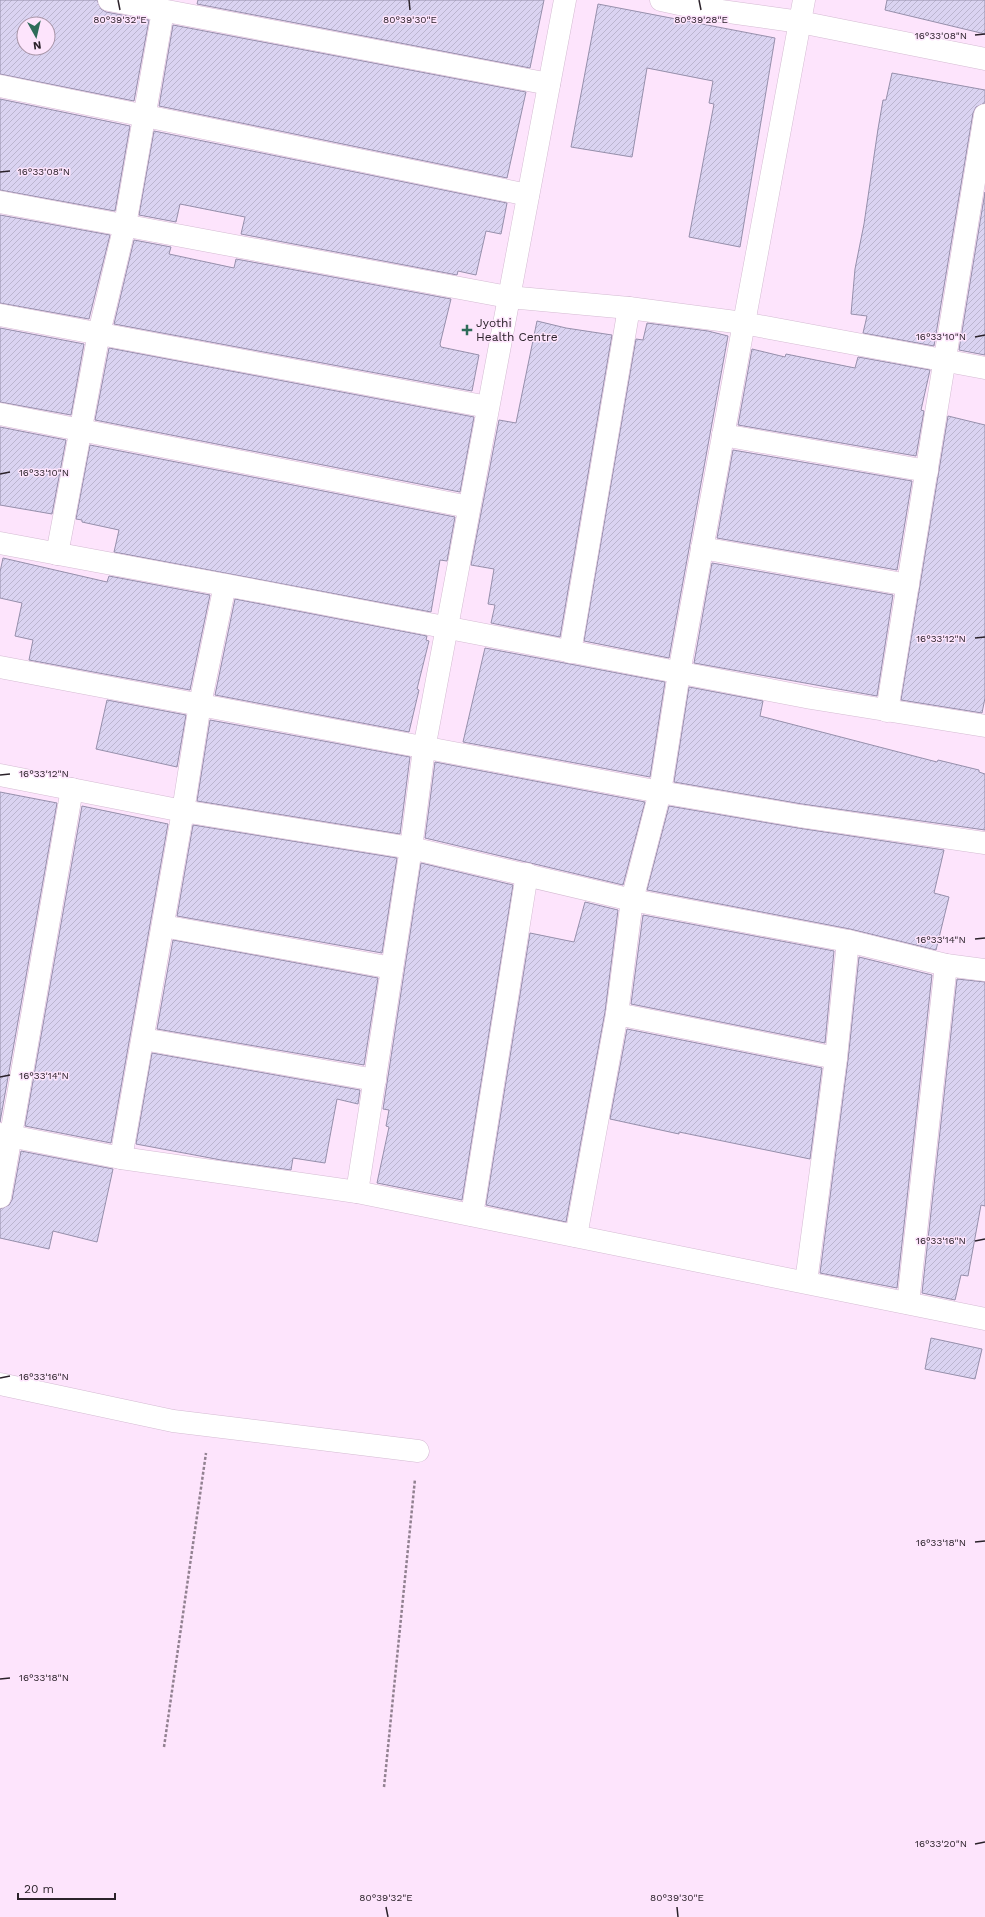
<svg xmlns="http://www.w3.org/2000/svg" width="985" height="1917" font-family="'Work Sans',sans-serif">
  <defs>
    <pattern id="building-hatch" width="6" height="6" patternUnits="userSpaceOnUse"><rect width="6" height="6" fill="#dad3f1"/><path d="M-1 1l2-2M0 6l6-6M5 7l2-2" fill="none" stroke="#bbb5cf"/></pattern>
  </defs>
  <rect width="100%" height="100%" fill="#fde4fc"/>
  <!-- building -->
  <g fill="url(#building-hatch)" stroke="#968fab" fill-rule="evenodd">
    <path d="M0 0H97L101 9 106 12 149 20 134 101 0 74ZM24 24H48V48H24Z"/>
    <polygon points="198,0 544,0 530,68 197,4"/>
    <polygon points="887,0 985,0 985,34 885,10"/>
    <polygon points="598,4 775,38 740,247 689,237 714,104 709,103 713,81 647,68 632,157 571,147"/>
    <polygon points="173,25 526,92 507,178 159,106"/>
    <polygon points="892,73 985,90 985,103 976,107 973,113 934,346 863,333 867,316 851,314 855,269 864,224 878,129 883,100 886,100"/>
    <polygon points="0,99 130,126 115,211 0,190"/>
    <polygon points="154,131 507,203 501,234 486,231 476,275 458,271 457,275 241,234 245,217 180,204 176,222 139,215"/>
    <polygon points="985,192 985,355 959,350"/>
    <polygon points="0,215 110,235 89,319 0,303"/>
    <polygon points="134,240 171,247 169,254 234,268 236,259 451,299 440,344 441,347 479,355 472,391 114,324"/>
    <polygon points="537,321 566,328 612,335 560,637 491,623 495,605 488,604 494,569 471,565 499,420 516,423"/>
    <polygon points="647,323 708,331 728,336 669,658 584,641 636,339 643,340"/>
    <polygon points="0,328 84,344 71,415 0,402"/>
    <polygon points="109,348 474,417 460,492 95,420"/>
    <polygon points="752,349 785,357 786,354 855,368 858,357 930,370 921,410 924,411 916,456 738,425"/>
    <polygon points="948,416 985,425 985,698 982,713 901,700"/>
    <polygon points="0,427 66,440 52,514 0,505"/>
    <polygon points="90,445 455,517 447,561 440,560 431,612 114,552 119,530 82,522 82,520 76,519"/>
    <polygon points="733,450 912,481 897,570 717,538"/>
    <polygon points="3,558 107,582 109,576 210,595 190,690 29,660 33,640 15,636 22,603 0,598 0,572"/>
    <polygon points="712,563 893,595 877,696 694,663"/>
    <polygon points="235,599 427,636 426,640 429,641 417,689 419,690 409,732 215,695"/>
    <polygon points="485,648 665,682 650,777 463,742"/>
    <polygon points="689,687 763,701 760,716 937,762 938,760 979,770 979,772 985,774 985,830 802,804 674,782"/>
    <polygon points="107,700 186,715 177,767 96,749"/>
    <polygon points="210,720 410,757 400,834 197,801"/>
    <polygon points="435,762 645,802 623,885 425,838"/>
    <polygon points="0,792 57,803 0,1122"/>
    <polygon points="82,806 168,824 111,1143 25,1126"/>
    <polygon points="669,806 798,828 944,850 934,893 949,897 936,950 850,929 647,890"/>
    <polygon points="193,825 397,858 382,953 177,916"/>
    <polygon points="421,863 513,885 462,1200 377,1183 389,1127 386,1126 389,1110 383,1109"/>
    <polygon points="585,902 618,910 605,1012 566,1222 486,1205 530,933 574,942"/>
    <polygon points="643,915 834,951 825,1043 631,1004"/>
    <polygon points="173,940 378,978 364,1065 157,1029"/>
    <polygon points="859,957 932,975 897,1288 820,1273 848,1060"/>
    <polygon points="957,979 985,982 985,1206 981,1205 968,1276 961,1275 955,1300 922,1293"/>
    <polygon points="627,1029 822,1068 810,1159 679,1132 679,1134 610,1119"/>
    <polygon points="152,1053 360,1090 358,1104 337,1099 325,1163 293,1158 291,1170 221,1160 136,1144"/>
    <polygon points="21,1151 113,1169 97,1242 53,1231 49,1249 0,1238 0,1209 9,1205 12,1200"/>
    <polygon points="931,1338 982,1349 975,1379 925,1369"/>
  </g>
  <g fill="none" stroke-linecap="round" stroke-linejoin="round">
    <defs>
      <g id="street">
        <polyline points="109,0 549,84"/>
        <polyline points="661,0 693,7 800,22 985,59"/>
        <polyline points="0,86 528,195"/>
        <polyline points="0,202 508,297 629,308 743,323 985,368"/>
        <polyline points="0,315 488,407"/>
        <polyline points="0,414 469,507"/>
        <polyline points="723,435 927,471"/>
        <polyline points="0,543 263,592 811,698 985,726"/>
        <polyline points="702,548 908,585"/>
        <polyline points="57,554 99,333 125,225 163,11"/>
        <polyline points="570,652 629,308"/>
        <polyline points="0,667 660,792 800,816 985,843"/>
        <polyline points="887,711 985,115"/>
        <polyline points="0,775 183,811 200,704 225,585"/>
        <polyline points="163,926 392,968"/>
        <polyline points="617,1014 836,1058"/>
        <polyline points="143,1039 375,1080"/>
        <polyline points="0,1134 121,1158 357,1192 985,1319"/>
        <polyline points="121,1158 183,811 411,848 632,900 848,941 946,965 985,970"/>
        <polyline points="357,1192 411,848 424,749 565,0"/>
        <polyline points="0,1197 72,789"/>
        <polyline points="472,1215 527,874"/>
        <polyline points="576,1236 617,1014 632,900 660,792 679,673 804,0"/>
        <polyline points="806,1282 836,1058 848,941"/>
        <polyline points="908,1303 946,965"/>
        <polyline points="0,1384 173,1421 418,1451"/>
      </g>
    </defs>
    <!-- street casing -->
    <use href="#street" stroke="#d4bbd2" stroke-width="23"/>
    <!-- path -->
    <g stroke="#928191" stroke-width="2.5" stroke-dasharray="3 2" stroke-linecap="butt">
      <polyline points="164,1747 206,1453"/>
      <polyline points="384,1787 415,1479"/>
    </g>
    <!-- street -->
    <use href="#street" stroke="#fff" stroke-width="22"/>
  </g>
  <!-- ticks -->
  <path fill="none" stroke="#2b222a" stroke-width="1.5" d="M118 0 120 10M409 0 410 10M699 0 701 10M975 35 985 34M0 172 10 171M975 337 985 335M0 474 10 472M975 638 985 637M0 775 10 774M975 939 985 938M0 1077 10 1075M975 1241 985 1239M0 1378 10 1376M975 1542 985 1541M0 1679 10 1678M975 1844 985 1842M386 1907 388 1917M677 1907 678 1917"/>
  <!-- markers -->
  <path fill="#2e6c59" stroke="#fde4fc" stroke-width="1.5" d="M465 324h4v4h4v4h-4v4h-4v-4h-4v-4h4z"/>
  <g text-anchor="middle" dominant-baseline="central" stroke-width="3" stroke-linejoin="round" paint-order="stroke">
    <!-- poi labels -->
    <g font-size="12" fill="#2b222a" stroke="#fde4fc" text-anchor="start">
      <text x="476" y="323">Jyothi<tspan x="476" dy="14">Health Centre</tspan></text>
    </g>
  </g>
  <g font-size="10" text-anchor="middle" fill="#2b222a" stroke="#fde4fc" stroke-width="3" stroke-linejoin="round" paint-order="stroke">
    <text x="120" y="23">80°39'32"E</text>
    <text x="410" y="23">80°39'30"E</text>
    <text x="701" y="23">80°39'28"E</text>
    <text x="941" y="39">16°33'08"N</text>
    <text x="44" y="175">16°33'08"N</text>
    <text x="941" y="340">16°33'10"N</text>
    <text x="44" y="476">16°33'10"N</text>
    <text x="941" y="642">16°33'12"N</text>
    <text x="44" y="777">16°33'12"N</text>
    <text x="941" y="943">16°33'14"N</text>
    <text x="44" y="1079">16°33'14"N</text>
    <text x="941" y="1244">16°33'16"N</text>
    <text x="44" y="1380">16°33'16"N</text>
    <text x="941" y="1546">16°33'18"N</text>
    <text x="44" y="1681">16°33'18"N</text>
    <text x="941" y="1847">16°33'20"N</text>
    <text x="386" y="1901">80°39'32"E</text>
    <text x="677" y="1901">80°39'30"E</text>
  </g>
  <!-- north arrow -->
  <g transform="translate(36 36) rotate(172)"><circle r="19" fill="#fde4fc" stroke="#a996a8"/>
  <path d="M0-3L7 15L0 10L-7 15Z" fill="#2e6c59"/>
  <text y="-6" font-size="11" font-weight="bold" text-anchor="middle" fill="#2b222a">N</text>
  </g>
  <!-- scale -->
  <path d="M18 1893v6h97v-6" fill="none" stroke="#2b222a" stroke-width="2"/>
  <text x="24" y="1893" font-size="12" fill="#2b222a" stroke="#fde4fc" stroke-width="3" paint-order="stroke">20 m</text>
</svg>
